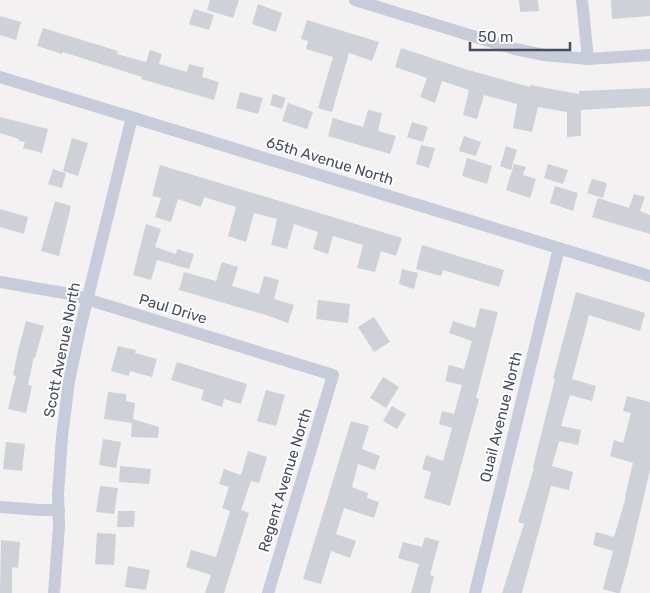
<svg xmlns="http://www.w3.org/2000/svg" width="650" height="593" font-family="Rubik,sans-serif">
  <rect width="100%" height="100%" fill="#f3f1f1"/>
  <!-- building -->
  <g fill="#cfd1d9">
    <polygon points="210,0 239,0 233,18 207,10"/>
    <polygon points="519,0 538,0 539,11 520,12"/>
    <polygon points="611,0 650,0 650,16 612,19"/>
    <polygon points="258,4 282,13 276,32 252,24"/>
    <polygon points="194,9 214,15 209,30 189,24"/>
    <polygon points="0,16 21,22 16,40 0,35"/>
    <polygon points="307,20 379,42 372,61 349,53 332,112 318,108 333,57 306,49 308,41 301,39"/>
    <polygon points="43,28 118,51 117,54 146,62 150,50 162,54 159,64 187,72 189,64 204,68 202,77 219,82 214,100 141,79 142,77 63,52 62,54 37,46"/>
    <polygon points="401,48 468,70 530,87 530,85 579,94 579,91 650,88 650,106 581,110 581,136 567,137 567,112 538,107 532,132 513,128 517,104 484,95 477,119 463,115 469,90 442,81 435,103 420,97 427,78 395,67"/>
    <polygon points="240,92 263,98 258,114 236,108"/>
    <polygon points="273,94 286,98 282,109 270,105"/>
    <polygon points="288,103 313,112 307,129 282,121"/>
    <polygon points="368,110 382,113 378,131 396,136 390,154 328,136 333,118 363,127"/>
    <polygon points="0,117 48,129 42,153 23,148 25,142 19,141 19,139 0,133"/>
    <polygon points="412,122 428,127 423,142 407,137"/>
    <polygon points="464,136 481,142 476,156 459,151"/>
    <polygon points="72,138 88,143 78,176 63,171"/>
    <polygon points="421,145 435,148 429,168 416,164"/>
    <polygon points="506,146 517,150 511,170 500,166"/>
    <polygon points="467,158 492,166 487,184 462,176"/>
    <polygon points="514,164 526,167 523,175 536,179 530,198 506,190"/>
    <polygon points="548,164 568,170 563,184 544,178"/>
    <polygon points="160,165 402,238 396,256 381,251 375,272 357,268 363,245 333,236 328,254 313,249 318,232 294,224 287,249 271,245 277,219 254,213 246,242 228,236 236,207 204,197 201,207 178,199 171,222 155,217 161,198 152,196"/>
    <polygon points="53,169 66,173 62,188 48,184"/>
    <polygon points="592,179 607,183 603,198 587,193"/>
    <polygon points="555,186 578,193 573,211 550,203"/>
    <polygon points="634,194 645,197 640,211 650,215 650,234 592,217 598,198 629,208"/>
    <polygon points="55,201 71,206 59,256 41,251"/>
    <polygon points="0,209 28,217 24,234 0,227"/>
    <polygon points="146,224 161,229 155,247 176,254 177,249 194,254 189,269 157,260 151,280 133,275"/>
    <polygon points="422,245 504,270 499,287 443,270 441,276 416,269"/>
    <polygon points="222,262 238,267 232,286 259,294 264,276 279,280 274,299 294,305 288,323 266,315 179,290 184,272 216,281"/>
    <polygon points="402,269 418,273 414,289 399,284"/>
    <polygon points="576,292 645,313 640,331 589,315 572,379 596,386 592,401 570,395 561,426 581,430 578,445 559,441 552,466 573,472 569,490 551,486 522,593 502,593 524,524 518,522 534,468 533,467 555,379 553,378"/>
    <polygon points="318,300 350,304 348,323 316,319"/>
    <polygon points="480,308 498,312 476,398 479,399 450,506 424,498 431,472 422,469 426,455 443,461 452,428 439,424 442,411 454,414 462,385 445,381 449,365 464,369 472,341 449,333 453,321 475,328"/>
    <polygon points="374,317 390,342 374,352 358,327"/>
    <polygon points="26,321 44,326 35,358 34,357 28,385 32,386 26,413 8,409 16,376 13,375 18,351"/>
    <polygon points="118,346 136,350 135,353 157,359 152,377 130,371 129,376 111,371"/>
    <polygon points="177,362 247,384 241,404 224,399 222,407 201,400 204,390 171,380"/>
    <polygon points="383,377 399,387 386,408 370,398"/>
    <polygon points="266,390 285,395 276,426 257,421"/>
    <polygon points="108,392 126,394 126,401 135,403 133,419 159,427 158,438 131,437 132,423 104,419"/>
    <polygon points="627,396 650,402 650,470 628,564 620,593 617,593 603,589 613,551 593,545 596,532 614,537 626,497 625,496 633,463 610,456 614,440 623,443 631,413 623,411"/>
    <polygon points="392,406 406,414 397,429 383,421"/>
    <polygon points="351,421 369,426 362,449 380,456 375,470 358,464 352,487 368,493 367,498 379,502 374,518 344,508 336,534 356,541 350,558 331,551 321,584 303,579"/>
    <polygon points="103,439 121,442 116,468 99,465"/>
    <polygon points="6,442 25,444 22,471 3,469"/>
    <polygon points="248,451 267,457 259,483 251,481 241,510 249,513 224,593 205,593 211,575 186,567 191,550 216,557 230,511 222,508 229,487 219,484 224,469 241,475"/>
    <polygon points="120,466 151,469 149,484 119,482"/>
    <polygon points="100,486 118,488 114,514 96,512"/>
    <polygon points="118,511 135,511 134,527 117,527"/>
    <polygon points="97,533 116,534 114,565 95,564"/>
    <polygon points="425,537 439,541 430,575 434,576 430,593 411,593 419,564 398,558 403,542 422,547"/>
    <polygon points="1,540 20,542 18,568 12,567 12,593 0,593"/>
    <polygon points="128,566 150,570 146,590 125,587"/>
  </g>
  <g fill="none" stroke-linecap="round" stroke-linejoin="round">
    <!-- minor -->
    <g stroke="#c6ccda" stroke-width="12">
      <polyline points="355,0 515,49 544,55 588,59 650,55"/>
      <polyline points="582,0 588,59"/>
      <polyline points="0,77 650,276"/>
      <polyline points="0,282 70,294 333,375 268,593"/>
      <polyline points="0,507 40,510 59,510"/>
      <polyline points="54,593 59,526 58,495 62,437 69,381 81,325 132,117"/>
      <polyline points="475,593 559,248"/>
    </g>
  </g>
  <g text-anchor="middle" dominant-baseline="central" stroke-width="4" stroke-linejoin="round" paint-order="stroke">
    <!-- street labels -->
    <g font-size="15" fill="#464e60" stroke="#fff">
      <text transform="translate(330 161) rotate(17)">65th Avenue North</text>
      <text transform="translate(173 309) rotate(17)">Paul Drive</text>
      <text transform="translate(62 350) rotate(-79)">Scott Avenue North</text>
      <text transform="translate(501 417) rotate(-76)">Quail Avenue North</text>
      <text transform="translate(285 480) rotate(-73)">Regent Avenue North</text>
    </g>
  </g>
  <!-- scale -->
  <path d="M470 42v8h100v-8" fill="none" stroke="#464e60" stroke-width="2.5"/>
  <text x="478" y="42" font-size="15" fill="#464e60" stroke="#ffffff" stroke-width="4" paint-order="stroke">50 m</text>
</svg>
